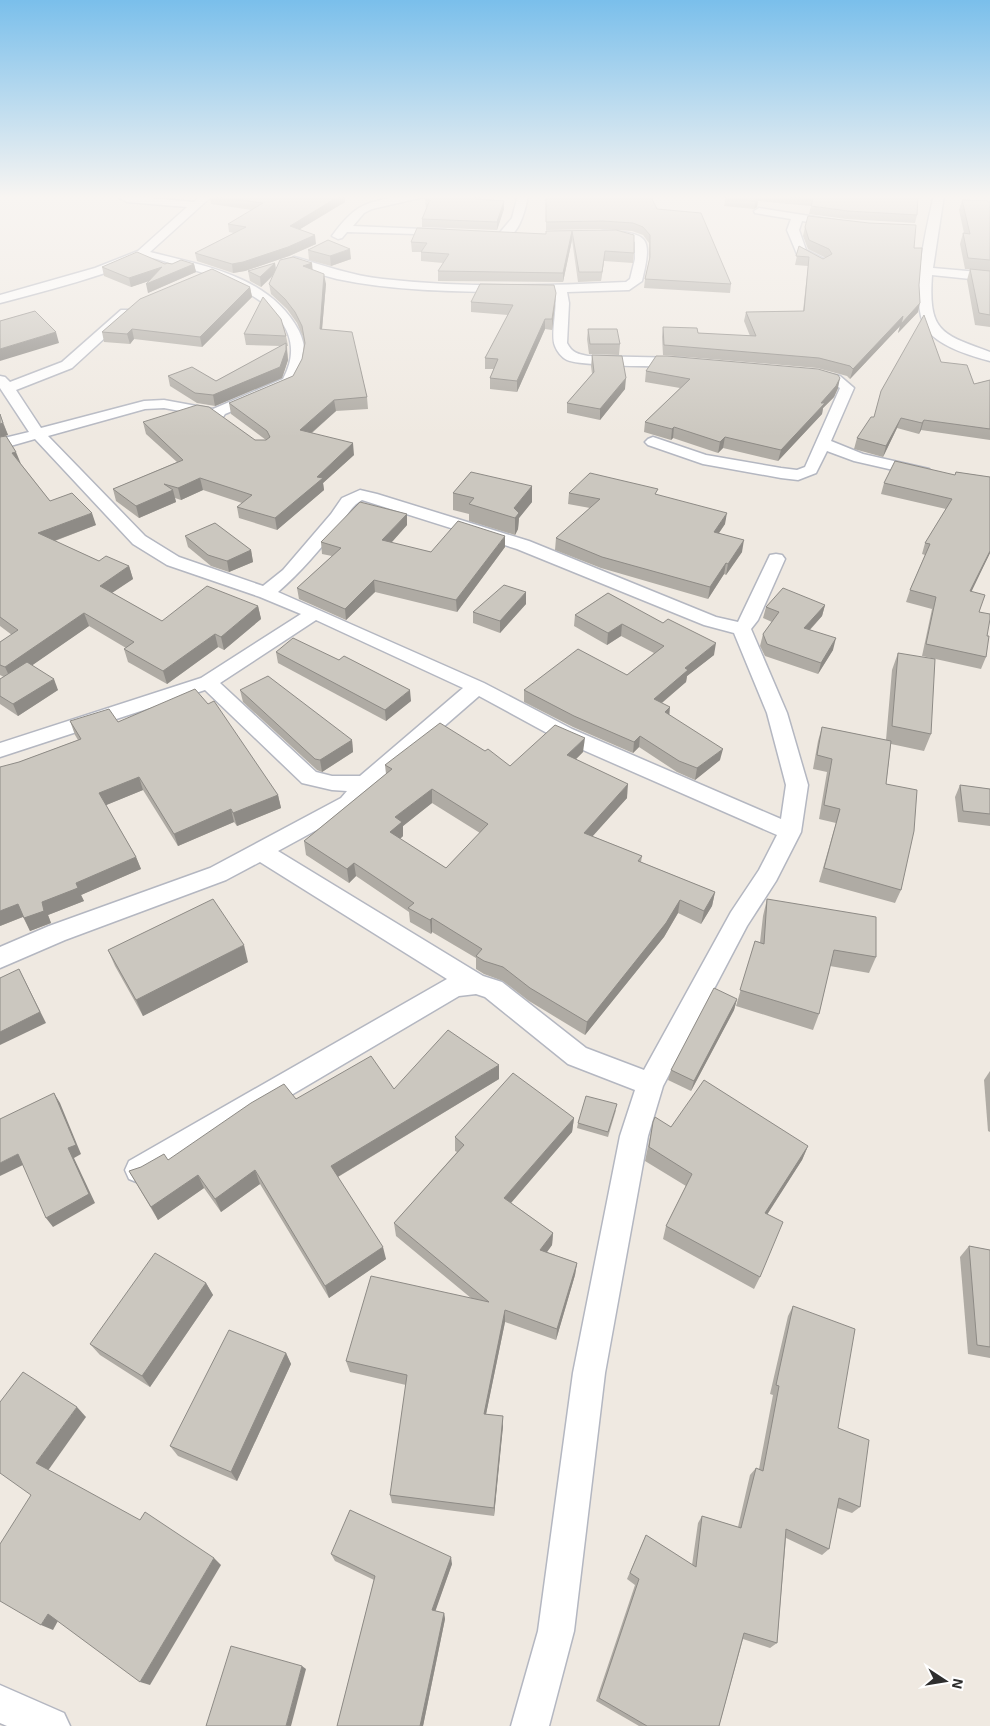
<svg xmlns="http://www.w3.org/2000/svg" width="990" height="1726" font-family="'Exo 2',sans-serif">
  <rect width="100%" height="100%" fill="#efe9e1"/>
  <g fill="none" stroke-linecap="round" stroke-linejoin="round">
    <defs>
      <g id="street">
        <path d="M114 195 194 202 202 195H213L150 252C205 266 270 276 299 331 308 350 306 367 294 385L225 414 223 417 218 418 164 408 145 409 48 436 145 536 179 557 263 586 283 570 331 514 342 498 360 490 377 494 529 541 716 617 738 622 770 555 776 554 782 555 785 559 758 620 751 629 787 713 808 785 801 832 776 881 747 926 663 1086 648 1136 605 1373 574 1631 549 1726H511L538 1631 573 1373 620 1136 635 1090 568 1064 485 997 476 994 459 996 149 1179 139 1183 129 1179 125 1170 129 1161 447 979 260 862 226 880 65 940 0 968V947L49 926 210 868 341 798 347 791 332 790 302 783 205 690 0 757V743L201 678 301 614 260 597 167 565 133 544 35 439 0 449V439L29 432 0 388V376L5 377 10 382 62 362 121 310H131L132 313 72 368 16 390 41 428 144 401 164 400 213 409 283 379C319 313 226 278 177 265 167 263 155 257 144 257 134 257 113 270 102 274 69 285 34 294 0 303V295L95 268 138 251 187 207 127 202ZM362 500 517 549 704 625 734 633 767 713 786 785 781 819 572 729 484 683 278 592C301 572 320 549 339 526 347 516 351 506 362 500ZM316 620 463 688 360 776H332L316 772 220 683ZM479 696 558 739 777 835 759 870 731 912 644 1070 586 1048 502 982 483 976 278 851 357 808 372 789Z"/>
        <path d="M405 195H425L424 197 372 209 364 213 353 226 446 230 452 233 450 235 347 232 342 238 338 239 332 236C357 202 366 203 405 195Z"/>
        <path d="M518 195H528C526 208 518 243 499 238L497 236 512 218Z"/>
        <path d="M934 195H944L933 268 990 273V281L932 275C928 332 941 334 990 352V361C971 356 941 347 928 331 907 307 927 225 934 195Z"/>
        <polygon points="759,208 841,221 843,223 841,225 837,226 802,221 799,230 806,250 826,260 828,263 826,266 818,266 797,254 787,230 791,219 755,213 754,211"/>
        <path d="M603 231C648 233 653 235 642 281L629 290 567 292 569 303 567 343C572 353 578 354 588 356L684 358 691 362 689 365C675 368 579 366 567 360 561 357 557 351 555 346 550 335 558 308 555 293 482 291 408 294 337 279 321 275 305 269 290 264L288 261 294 257C324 265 352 276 383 279 463 288 546 286 626 282L630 279 635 259V242L626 238 599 236 597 234 599 232Z"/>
        <polygon points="811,370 840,376 854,388 831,441 863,454 929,469 932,472 929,475 924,477 854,461 827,451 816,473 798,480 781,478 703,464 648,445 645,442 648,439 653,437 706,455 781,468 797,470 805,467 840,388 826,380 806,377 804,374 806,371"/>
        <polygon points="0,1685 64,1713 70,1726 7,1726 0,1723"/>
      </g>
    </defs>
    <!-- street casing -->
    <use href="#street" stroke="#b4b7c1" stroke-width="3"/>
    <!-- street -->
    <use href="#street" fill="#fff" fill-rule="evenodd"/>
  </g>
  <!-- wall -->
  <g fill="#afaba4" fill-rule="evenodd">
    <polygon points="211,195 344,195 345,202 300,229 316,244 289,256 245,271 233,273 197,261 195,253 234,233 229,232 228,224 252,210 211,204 210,196"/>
    <polygon points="482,195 479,199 504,201 504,209 497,230 422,227 422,219 426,209 425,200"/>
    <polygon points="546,195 657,209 731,284 730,293 644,288 645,279 649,260 649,243 643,235 632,231 602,229 546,230"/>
    <polygon points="726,195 918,195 917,215 915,223 846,219 809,214 811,206 758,201 757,207 754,209 724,206"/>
    <polygon points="962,200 990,201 990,327 975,325 967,280 970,269 965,269 960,244 963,233 964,233 959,210"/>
    <polygon points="805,227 914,248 919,285 918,312 898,333 900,326 850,379 847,376 817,368 663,355 662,337 663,327 698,333 750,336 744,321 746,312 803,311 808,266 795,265 799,246 823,259 826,258 808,249 803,236"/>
    <polygon points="616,230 634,253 633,263 604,261 601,281 578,282 572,240 563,282 438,281 438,271 443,263 421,261 421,252 412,252 411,242"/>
    <polygon points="308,250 351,259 331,266 309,260"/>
    <polygon points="275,263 276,270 312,263 312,269 326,284 322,329 367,397 368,409 336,411 312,433 354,455 323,483 324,490 277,530 239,518 237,507 242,503 203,490 181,500 175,498 176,502 139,518 116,501 113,489 177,462 146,434 143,422 255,440 266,440 231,414 229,403 293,376 302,359 304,344 303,337 297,323 287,309 271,294 269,284 273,276 261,287 250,281 248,271"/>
    <polygon points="165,264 194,264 196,272 148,293 149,281 131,287 104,276 102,267"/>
    <polygon points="250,287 252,297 202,347 134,339 130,344 104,342 102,332"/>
    <polygon points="471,302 555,303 552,330 545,329 517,392 490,389 490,378 494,369 485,369 485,358 508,315 471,312"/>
    <polygon points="588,329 620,344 619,355 589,354 587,339"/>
    <polygon points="244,334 286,336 288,346 287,346 288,360 282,378 215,406 197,403 170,386 168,376 216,381 281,346 246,345"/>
    <polygon points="592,355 625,389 600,420 567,413 567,403 592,374 591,366"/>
    <polygon points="941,362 974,384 990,380 990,440 921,430 919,434 897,428 883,457 854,449 857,438"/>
    <polygon points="646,371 838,388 834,397 823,408 822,414 778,461 723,448 718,453 673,438 671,440 644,432 645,422 680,388 645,382"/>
    <polygon points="0,414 8,435 2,437 21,464 50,501 96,525 55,541 99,561 129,566 133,579 112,593 162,621 258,606 261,619 224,650 218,647 167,684 128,662 124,649 126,648 89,626 32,665 58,690 18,716 0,704 0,679 4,677 0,675 0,642 12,635 0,626"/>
    <polygon points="956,472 990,477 990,553 971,591 979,612 987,636 986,657 981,669 922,656 932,609 906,602 910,590 925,555 922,554 925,543 946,509 881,494 884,483 955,475"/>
    <polygon points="532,486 532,502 519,518 518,529 515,535 469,521 469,514 453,510 453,493"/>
    <polygon points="569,493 658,495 725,524 719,533 742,552 726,575 724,574 708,599 601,568 555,550 556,538 590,508 568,504"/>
    <polygon points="407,525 391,543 431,552 505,547 457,612 375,592 346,620 299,599 297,588 332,556 322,554 321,542"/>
    <polygon points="185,536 251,550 253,562 229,572 211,566 188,547"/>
    <polygon points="608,593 714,655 687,676 686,682 662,703 669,715 720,760 695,780 677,772 639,747 633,753 573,727 524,702 524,690 627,675 654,653 621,636 607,645 574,626 575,615"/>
    <polygon points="526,604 500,633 473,623 473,612"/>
    <polygon points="825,605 822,616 810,630 833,650 818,674 765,656 760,646 763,634 772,622 763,618 766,607"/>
    <polygon points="276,652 339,660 411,701 386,721 278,663"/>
    <polygon points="898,653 931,734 924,751 891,744 886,784 901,890 895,903 819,882 836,823 819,819 827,772 813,769 818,741 822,727 886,740 892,670"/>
    <polygon points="240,690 352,740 353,752 322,772 317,770 243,702"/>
    <polygon points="70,721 118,722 278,795 281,808 237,826 234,822 178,846 143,790 106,805 136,857 141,869 81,895 84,901 48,915 51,923 30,931 23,917 0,926 19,762 78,740 75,735"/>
    <path d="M583 752 576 759 627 798 592 836 642 856 641 862 715 892 712 906 701 924 678 913 664 937 585 1035 529 1001 503 981 484 974 476 969V958L432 932 431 934 410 922 409 912 356 876 349 883 306 855 304 841 386 774 385 765 510 766ZM432 803 480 833 446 868 400 839 403 836V826Z"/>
    <polygon points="960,785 990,789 990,826 958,822 955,797"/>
    <polygon points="767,899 876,957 869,973 830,966 819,1014 813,1030 736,1006 755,941 760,942 763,916"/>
    <polygon points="108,950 248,962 143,1016 115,966"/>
    <polygon points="737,999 734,1010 691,1091 668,1080 671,1070"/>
    <polygon points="990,1071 990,1132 988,1131 984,1080"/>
    <polygon points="499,1079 338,1177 386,1259 329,1298 260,1184 221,1212 204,1188 158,1220 129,1171 168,1160 296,1099 394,1089"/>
    <polygon points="616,1110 608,1137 577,1128 578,1123"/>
    <polygon points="574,1118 572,1132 511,1203 553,1233 552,1245 547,1252 577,1263 575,1275 556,1340 505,1322 486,1414 503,1426 494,1516 392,1503 390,1495 406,1385 350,1372 346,1361 471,1298 396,1236 394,1223 457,1152 455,1151 455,1137"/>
    <polygon points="653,1122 671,1127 808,1146 802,1160 767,1214 760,1277 754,1289 663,1239 666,1226 686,1186 645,1161"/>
    <polygon points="969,1246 990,1250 990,1358 968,1354 960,1257"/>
    <polygon points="206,1283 213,1295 150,1387 100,1355 90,1344"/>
    <polygon points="793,1306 838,1428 860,1507 852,1513 837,1508 829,1549 822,1555 786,1538 777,1643 770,1648 743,1639 719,1726 639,1726 596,1701 635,1585 627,1579 646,1535 692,1565 698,1523 702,1516 738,1527 750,1475 756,1468 759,1469 773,1395 770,1394 788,1316"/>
    <polygon points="286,1353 291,1364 237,1481 178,1456 170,1446"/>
    <polygon points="331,1554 452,1564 435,1611 444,1613 445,1619 423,1726 337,1726 374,1580 335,1561"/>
  </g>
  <!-- shaded-wall -->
  <g fill="#8e8b86">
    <polygon points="341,195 344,195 345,202 292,234 290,226"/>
    <polygon points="477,195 482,195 475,207 475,199"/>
    <polygon points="759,195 757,207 754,209 755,201"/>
    <polygon points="504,201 504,209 497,230 497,222"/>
    <polygon points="572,231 572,240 563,282 563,273"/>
    <polygon points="315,235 316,244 289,256 245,271 233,273 232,264"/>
    <polygon points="350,249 351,259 331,266 330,256"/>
    <polygon points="605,251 604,261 601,281 602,272"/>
    <polygon points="275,263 276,272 261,287 260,277"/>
    <polygon points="312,263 313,273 303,266"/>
    <polygon points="194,264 196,272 148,293 146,284"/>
    <polygon points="162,267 164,276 131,287 129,278"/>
    <polygon points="324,274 326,284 321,340 320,329"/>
    <polygon points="250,287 252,297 202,347 200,337"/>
    <polygon points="556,293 555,303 552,330 552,319"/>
    <polygon points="920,303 918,312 898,333 900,326 850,379 853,369 903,316"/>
    <polygon points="545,319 545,329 517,392 517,381"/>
    <polygon points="132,329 134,339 130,344 127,334"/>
    <polygon points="56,332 59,343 0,361 0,349"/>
    <polygon points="286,343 288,360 282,378 215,406 213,395"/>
    <polygon points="626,378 625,389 600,420 600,409"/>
    <polygon points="840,378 838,388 834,397 823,408 822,414 778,461 781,450 821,403"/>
    <polygon points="334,400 336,411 302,441 300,430"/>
    <polygon points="901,418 897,428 883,457 886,446"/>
    <polygon points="924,420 921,430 919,434 922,423"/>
    <polygon points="3,423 8,435 0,437 0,424"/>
    <polygon points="674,427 673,438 671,440 672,429"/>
    <polygon points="725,437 723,448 718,453 720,442"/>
    <polygon points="353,443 354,455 323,483 324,490 277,530 275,518 317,477"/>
    <polygon points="16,452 21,464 12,453"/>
    <polygon points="200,478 203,490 181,500 178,488"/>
    <polygon points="532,486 532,502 519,518 518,529 515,535 515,518 514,508"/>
    <polygon points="173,490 176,502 139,518 136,506"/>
    <polygon points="92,513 96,525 43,545 38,533"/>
    <polygon points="727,513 725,524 712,543 714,532"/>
    <polygon points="407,514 407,525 383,552 382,540"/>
    <polygon points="505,536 505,547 457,612 456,600"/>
    <polygon points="744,540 742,552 726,575 728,564"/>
    <polygon points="251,550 253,562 229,572 227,561"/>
    <polygon points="990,551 990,553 966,603 970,591"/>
    <polygon points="726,563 724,574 708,599 710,587"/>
    <polygon points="129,566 133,579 104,598 100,586"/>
    <polygon points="374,580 375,592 346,620 345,609"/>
    <polygon points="526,592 526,604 500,633 500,621"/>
    <polygon points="825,605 822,616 801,639 804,628"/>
    <polygon points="258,606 261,619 224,650 221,637"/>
    <polygon points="84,613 89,626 11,680 5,667"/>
    <polygon points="622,624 621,636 607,645 608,633"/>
    <polygon points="215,634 218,647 167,684 163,671"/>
    <polygon points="836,638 833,650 818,674 821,663"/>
    <polygon points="716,643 714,655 687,676 686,682 652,711 654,699 685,668"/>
    <polygon points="54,679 58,690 18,716 13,704"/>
    <polygon points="410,690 411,701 386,721 385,710"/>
    <polygon points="670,707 669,719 665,712"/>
    <polygon points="640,736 639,747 633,753 634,742"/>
    <polygon points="585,738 583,752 566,769 567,755"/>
    <polygon points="352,740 353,752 322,772 320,760"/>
    <polygon points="723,749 720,760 695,780 697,768"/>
    <polygon points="139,777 143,790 104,806 99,793"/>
    <polygon points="628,784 627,798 583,847 584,833"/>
    <polygon points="432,789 432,803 403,826 403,836 392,846 390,832 395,817"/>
    <polygon points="278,795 281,808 237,826 233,813"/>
    <polygon points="231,809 234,822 178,846 174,834"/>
    <polygon points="136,857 141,869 81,895 84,901 48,915 51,923 30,931 24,918 42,902 76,883"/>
    <polygon points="354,863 356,876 349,883 347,869"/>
    <polygon points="715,892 712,906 701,924 704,911"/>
    <polygon points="680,900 678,913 664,937 585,1035 587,1022"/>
    <polygon points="18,904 25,916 0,926 0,911"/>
    <polygon points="432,918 432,932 431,934 430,920"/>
    <polygon points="244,945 248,962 143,1016 136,1000"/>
    <polygon points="19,969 46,1023 0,1045 0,1032"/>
    <polygon points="737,999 734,1010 691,1091 694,1081"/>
    <polygon points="499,1065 499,1079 334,1179 331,1166"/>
    <polygon points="54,1093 60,1103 81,1154 74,1158 95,1203 53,1227 46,1218"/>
    <polygon points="574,1118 572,1132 504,1211 504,1198"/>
    <polygon points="808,1146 802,1160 760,1226 765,1213"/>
    <polygon points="18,1154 25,1164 0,1176 0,1163"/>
    <polygon points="255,1170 260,1184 221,1212 215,1199"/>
    <polygon points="198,1175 204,1188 158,1220 151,1207"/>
    <polygon points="553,1233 552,1245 539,1263 540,1250"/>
    <polygon points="383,1247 386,1259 329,1298 325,1286"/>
    <polygon points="577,1263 575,1275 556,1340 557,1329"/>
    <polygon points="206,1283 213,1295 150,1387 142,1376"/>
    <polygon points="505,1310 505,1322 484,1424 484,1414"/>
    <polygon points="286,1353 291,1364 237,1481 231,1472"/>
    <polygon points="77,1407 86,1417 47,1472 36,1463"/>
    <polygon points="503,1416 503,1426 494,1516 494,1508"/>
    <polygon points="451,1557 452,1564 434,1615 432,1610"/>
    <polygon points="214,1558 221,1565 150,1685 140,1682"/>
    <polygon points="444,1613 445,1619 423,1726 420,1726"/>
    <polygon points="48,1614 59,1619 53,1630 41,1625"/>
    <polygon points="302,1666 306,1669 291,1726 286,1726"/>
  </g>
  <!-- building -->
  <g fill="#cbc7bf" stroke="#8e8b86" fill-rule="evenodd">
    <polygon points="211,195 341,195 290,226 315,235 288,247 243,262 232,264 195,253 246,227 228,224 263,203 210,196"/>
    <polygon points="428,195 477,195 475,199 504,201 497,222 422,219 430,200 425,200"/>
    <polygon points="546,195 650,195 657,209 701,213 731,284 645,279 650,257 650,235 643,227 633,223 603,221 546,222"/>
    <polygon points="726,195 759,195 758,199 755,201 725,198"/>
    <polygon points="776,195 918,195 917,215 848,211 811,206 813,199"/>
    <polygon points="962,200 990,201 990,260 968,258 963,233 970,234"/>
    <polygon points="808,216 869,223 916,225 914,248 922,248 919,285 920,303 901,324 903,316 853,369 850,366 819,358 664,345 663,327 697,328 698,333 756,336 746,312 804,311 809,257 796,256 799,246 823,259 832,254 829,249 809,240 805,227"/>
    <polygon points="417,228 546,234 546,231 616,230 634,235 634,253 605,251 602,272 579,272 572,231 563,273 438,271 449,254 421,252 427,243 411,242"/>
    <polygon points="328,240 350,249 330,256 308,250"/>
    <polygon points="137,252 165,264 167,263 172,264 181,260 194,264 146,284 162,267 129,278 102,267"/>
    <polygon points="293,257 312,263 303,266 324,274 320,329 352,332 367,397 334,400 300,430 353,443 317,477 323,478 275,518 237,507 252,495 200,478 178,488 164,484 173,490 136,506 113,489 183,460 143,422 197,405 209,407 255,440 266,440 270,437 267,431 229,403 293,376 302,359 305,343 302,326 295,312 285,299 269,284 280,260"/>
    <polygon points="275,263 260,277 248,271"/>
    <polygon points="212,269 250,287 200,337 132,329 127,334 102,332 140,299"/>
    <polygon points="970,269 990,271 990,315 979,313"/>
    <polygon points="480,284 554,285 556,293 552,319 545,319 517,381 490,378 498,359 485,358 513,305 471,302"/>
    <polygon points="263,297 281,319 286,336 244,334"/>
    <polygon points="35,311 56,332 0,349 0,321"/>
    <polygon points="924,315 941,362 967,365 974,384 990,380 990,429 924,420 922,423 901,418 886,446 857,438 871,417 874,417 881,391"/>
    <polygon points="588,329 617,329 620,344 590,344"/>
    <polygon points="286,343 286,350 280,367 213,395 195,393 168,376 192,367 216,381"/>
    <polygon points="592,355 622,356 626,378 600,409 567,403 594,372"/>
    <polygon points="656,356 667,356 818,369 838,375 840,378 836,386 821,403 825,403 781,450 725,437 720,442 674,427 672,429 645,422 690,379 646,371"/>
    <polygon points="0,414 3,423 0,424"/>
    <polygon points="6,436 16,452 12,453 50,501 72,493 92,513 38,533 99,561 106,556 129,566 100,586 162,621 207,586 258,606 221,637 215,634 163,671 124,649 134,642 84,613 5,667 0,665 0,642 18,630 0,617 0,437"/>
    <polygon points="895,461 955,475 956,472 990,477 990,551 970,591 985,595 979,612 990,614 990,619 987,636 989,636 986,657 926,644 936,597 910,590 930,544 925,543 952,499 884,483"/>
    <polygon points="471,472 532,486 514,508 519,513 515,518 469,504 474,498 453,493"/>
    <polygon points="590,473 658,489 655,494 727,513 714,532 744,540 728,564 726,563 710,587 602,557 556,538 600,499 569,493"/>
    <polygon points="360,502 407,514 382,540 431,552 458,521 505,536 456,600 374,580 345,609 297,588 341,548 321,542"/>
    <polygon points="215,523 251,550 227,561 208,555 185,536"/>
    <polygon points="504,585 526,592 500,621 473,612"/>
    <polygon points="783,588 825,605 804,628 836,638 821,663 767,644 763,634 779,612 766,607"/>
    <polygon points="608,593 663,623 668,619 716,643 685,668 688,670 654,699 670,707 665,712 723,749 697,768 679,761 640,736 634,742 574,716 524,690 578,649 627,675 664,646 622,624 608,633 575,615"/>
    <polygon points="293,638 339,660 344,656 410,690 385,710 276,652"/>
    <polygon points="898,653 935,659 931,734 892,726"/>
    <polygon points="27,662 54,679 13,704 0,696 0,679"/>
    <polygon points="268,676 352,740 320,760 315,759 240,690"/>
    <polygon points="195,689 208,704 214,701 278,795 233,813 231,809 174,834 139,777 99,793 136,857 76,883 78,888 42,902 44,911 24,918 18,904 0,911 0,767 19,762 81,739 70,721 109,709 118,722"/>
    <path d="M440 723 485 751 488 749 510 766 555 725 585 738 567 755 628 784 584 833 642 856 638 861 715 892 704 911 680 900 666 923 587 1022 530 988 503 967 484 961 476 956 482 949 432 918 430 920 408 908 414 903 354 863 347 869 304 841 392 769 385 765ZM432 789 488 824 446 868 390 832 402 822 395 817Z"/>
    <polygon points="822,727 891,741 886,784 917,790 914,831 901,890 824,868 840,809 824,805 832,759 817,755"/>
    <polygon points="960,785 990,789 990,814 963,811"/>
    <polygon points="213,899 244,945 136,1000 108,950"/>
    <polygon points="767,899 876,917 876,957 834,950 819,1014 740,990 755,941 764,944"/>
    <polygon points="19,969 40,1012 0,1032 0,978"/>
    <polygon points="714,988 737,999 694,1081 671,1070"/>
    <polygon points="448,1030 499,1065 331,1166 383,1247 325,1286 255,1170 215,1199 198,1175 151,1207 129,1171 141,1167 164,1154 168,1160 251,1103 284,1084 296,1099 371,1056 394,1089"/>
    <polygon points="513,1073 574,1118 504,1198 553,1233 540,1250 577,1263 557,1329 505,1310 484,1414 503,1416 494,1508 390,1495 407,1375 346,1361 371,1276 489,1302 394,1223 464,1145 455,1137"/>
    <polygon points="704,1080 808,1146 765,1213 783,1222 760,1277 666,1226 692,1174 649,1147 653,1122 655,1117 671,1127"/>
    <polygon points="54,1093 76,1145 68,1148 89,1194 46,1218 18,1154 0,1163 0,1119"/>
    <polygon points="586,1096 617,1104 608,1132 578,1123"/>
    <polygon points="969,1246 990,1250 990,1347 977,1345"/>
    <polygon points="155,1253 206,1283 142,1376 90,1344"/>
    <polygon points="793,1306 855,1329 838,1428 869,1440 860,1507 839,1498 829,1549 786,1529 777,1643 744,1633 719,1726 647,1726 599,1698 639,1579 630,1573 646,1535 696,1567 702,1516 741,1528 756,1468 763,1471 779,1386 776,1385"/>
    <polygon points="229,1330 286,1353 231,1472 170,1446"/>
    <polygon points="23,1372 77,1407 36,1463 140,1520 145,1512 214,1558 140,1682 48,1614 41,1625 0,1601 0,1544 31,1495 0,1473 0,1402"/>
    <polygon points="350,1510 451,1557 432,1610 444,1613 420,1726 337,1726 375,1576 331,1554"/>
    <polygon points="231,1646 302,1666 286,1726 206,1726"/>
  </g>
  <!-- sky -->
  <linearGradient id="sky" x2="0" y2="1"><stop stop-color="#7abfeb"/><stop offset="0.45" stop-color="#f8f5f2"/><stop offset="1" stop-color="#f8f5f2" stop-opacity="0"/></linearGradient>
  <rect width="990" height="437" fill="url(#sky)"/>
  <!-- north arrow -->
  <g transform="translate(945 1681) rotate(102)" stroke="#ffffff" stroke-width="4" paint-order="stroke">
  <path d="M0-4L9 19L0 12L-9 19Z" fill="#2e2e2e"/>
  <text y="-8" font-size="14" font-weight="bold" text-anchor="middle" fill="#2e2e2e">N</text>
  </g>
</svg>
